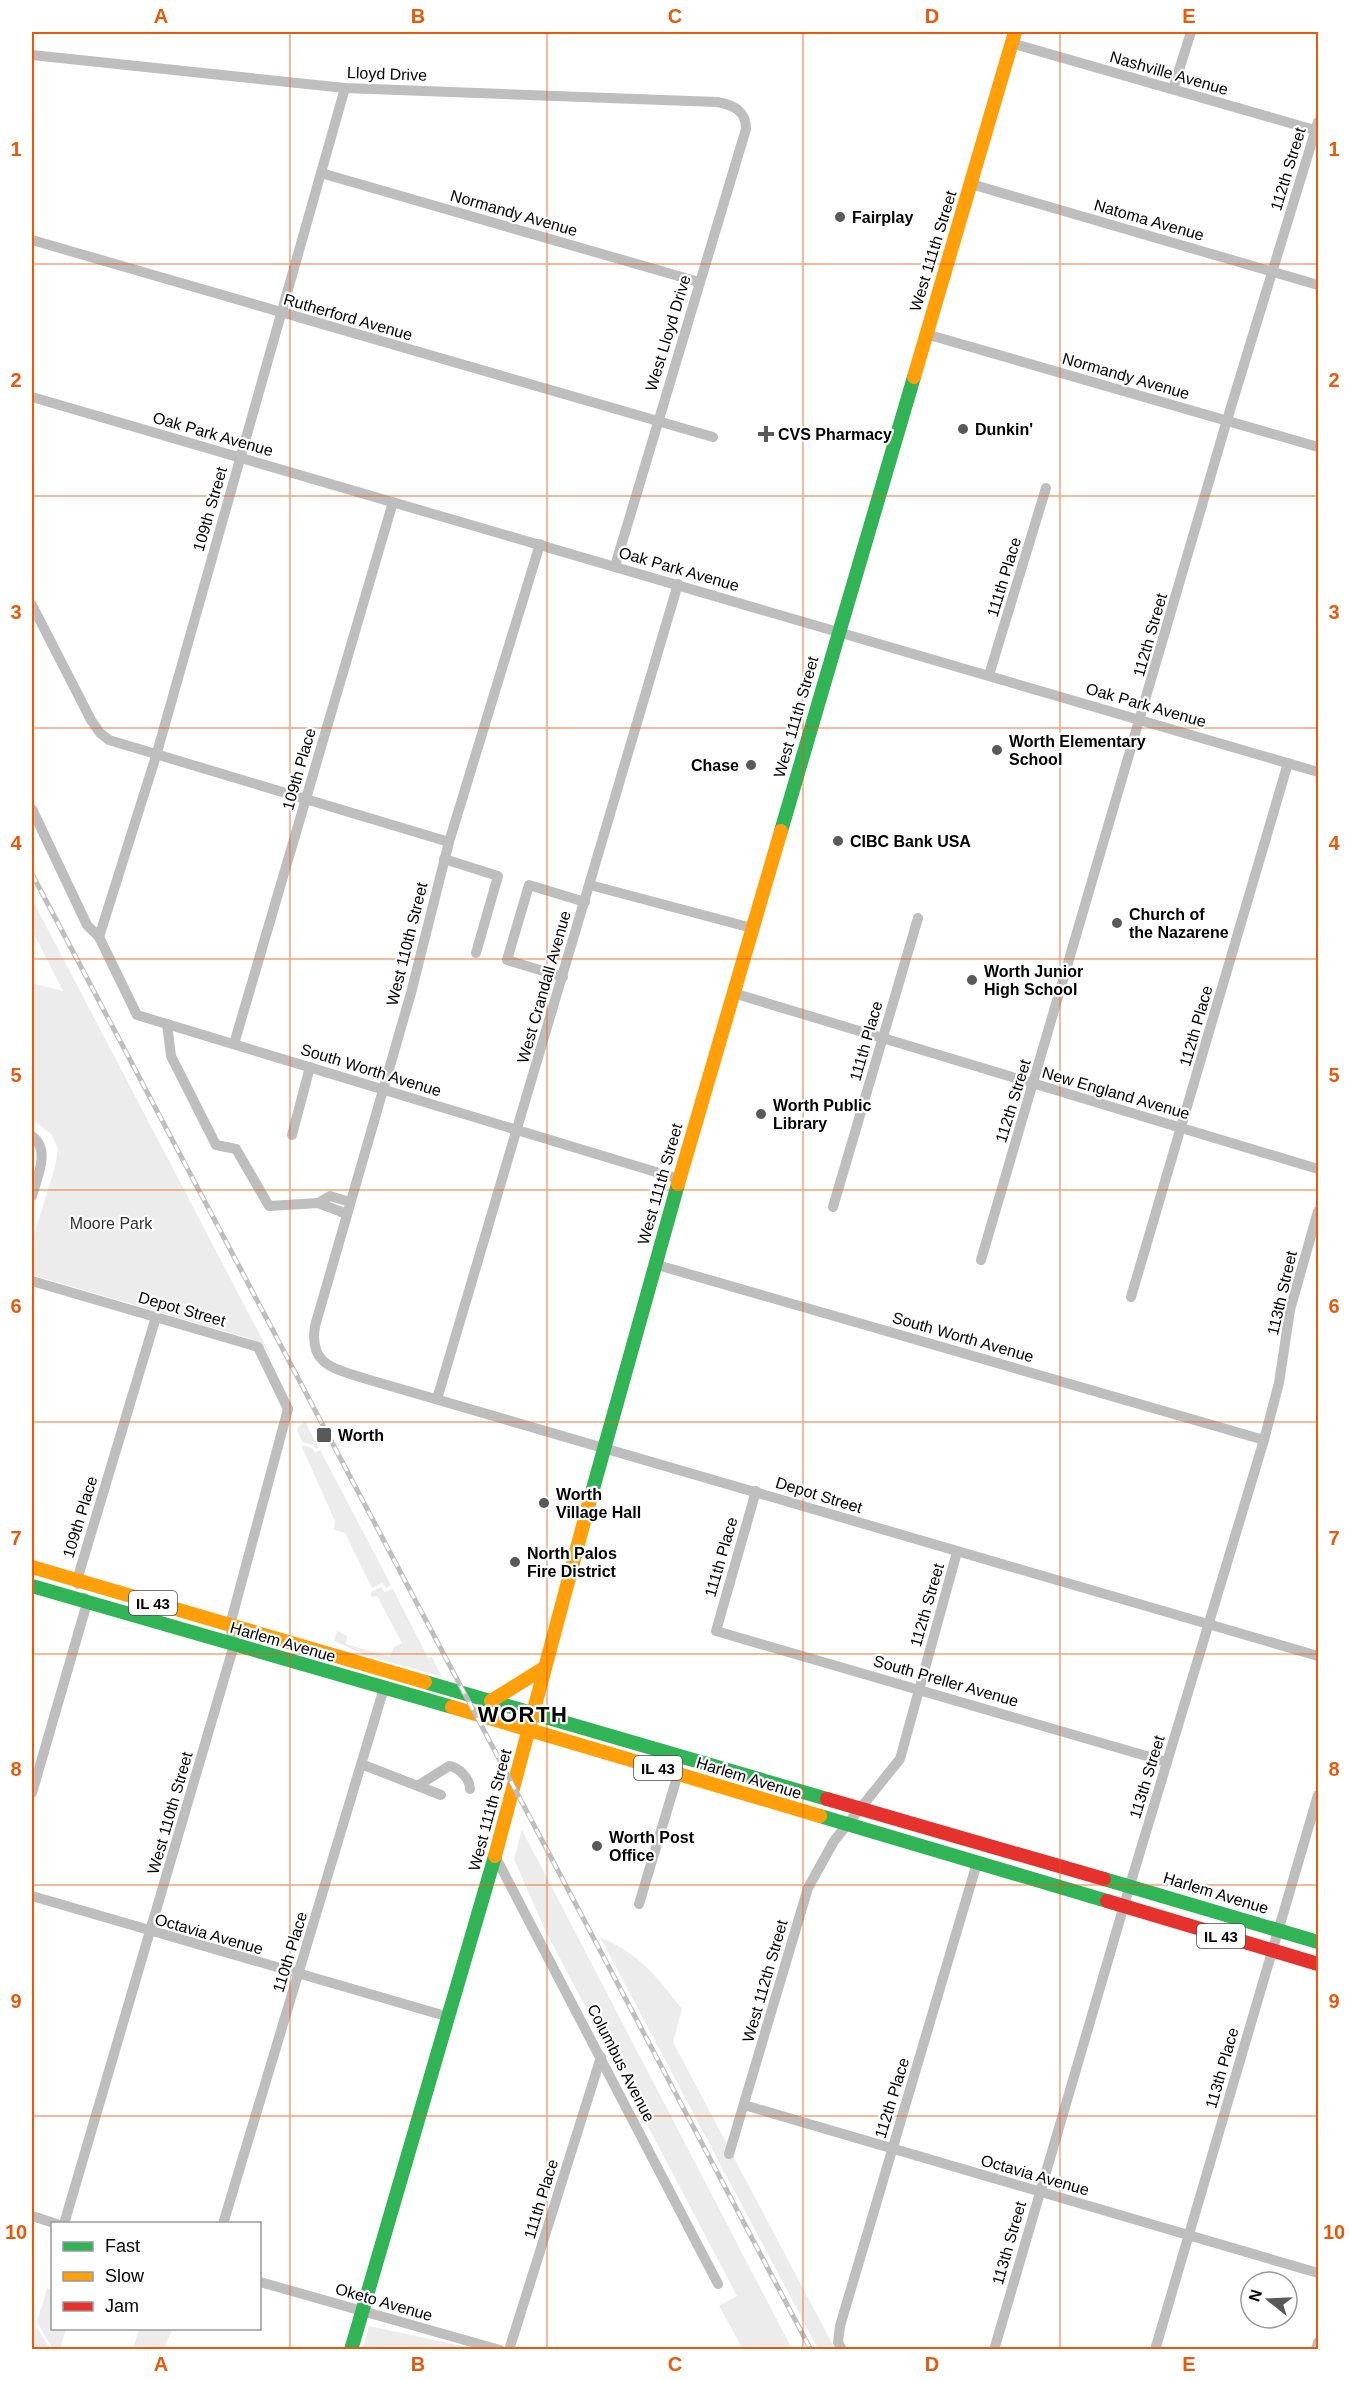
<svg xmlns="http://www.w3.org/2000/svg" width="1350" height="2381" font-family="Arial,sans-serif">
  <rect width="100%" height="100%" fill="#fff"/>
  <!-- green -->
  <g fill="#ececec">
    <polygon points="32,899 272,1358 265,1348 248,1338 32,1275 32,1241 55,1167 58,1148 51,1134 32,1119 32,983 63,991 32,930"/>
    <polygon points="305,1422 319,1448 316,1449 313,1445 302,1442 297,1431 298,1427"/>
    <polygon points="301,1445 312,1448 315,1453 320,1450 391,1585 386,1588 382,1583 372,1588 345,1533 334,1530 335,1521"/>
    <polygon points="381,1587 384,1592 393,1589 428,1658 432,1657 442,1677 365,1655 334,1641 337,1631 347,1636 346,1644 390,1657 394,1647 402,1643 377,1596 371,1597 371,1592"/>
    <polygon points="522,1830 792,2349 743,2349 719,2306 737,2296 545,1930 514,1859"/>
    <path d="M600 1937C642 1956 654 1974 682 2009L673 2042 835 2349H818Z"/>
    <polygon points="47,2288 52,2290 52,2328 66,2329 60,2349 53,2349 37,2322"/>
    <polygon points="36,2326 50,2349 32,2349"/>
    <polygon points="369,2326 481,2350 362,2350"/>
    <polygon points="139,2329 139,2328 173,2329 163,2349 133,2349"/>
  </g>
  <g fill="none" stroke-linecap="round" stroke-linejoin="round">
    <!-- street -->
    <g stroke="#bebebe" stroke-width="10">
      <polyline points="1011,43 1318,131"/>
      <path d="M32 55 345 88 717 102C734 105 746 111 746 129L615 566"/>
      <polyline points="1173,89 1191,32"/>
      <polyline points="321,173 699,282"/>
      <polyline points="971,184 1318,285"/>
      <polyline points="32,240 713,437"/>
      <polyline points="926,334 1318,447"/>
      <polyline points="32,397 1318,772"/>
      <path d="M540 544 449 842 411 993 315 1326C309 1364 332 1368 363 1378L1318 1656"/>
      <polyline points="32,605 91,720 100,733 109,740 449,842"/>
      <polyline points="989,675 1046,488"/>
      <polyline points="32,809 87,925 99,937 137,1015 679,1179"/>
      <polyline points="444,859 498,876 476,953"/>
      <polyline points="590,885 752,928"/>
      <polyline points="99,937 156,756 345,88"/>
      <polyline points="563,977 507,960 529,885 585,902"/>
      <polyline points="733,993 1318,1169"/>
      <polyline points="167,1024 171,1056 216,1145 236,1149 269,1206 318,1203 347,1214"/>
      <polyline points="234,1044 393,502"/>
      <polyline points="292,1135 310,1067"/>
      <path d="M32 1136C51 1150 37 1177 32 1196"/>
      <polyline points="318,1203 330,1196 350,1202"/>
      <polyline points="833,1207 918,918"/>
      <polyline points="981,1260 1227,420 1318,122"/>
      <polyline points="654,1264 1264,1440"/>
      <polyline points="32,1281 258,1347 288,1409 230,1625 234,1645 64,2224"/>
      <polyline points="1131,1297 1288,763"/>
      <polyline points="437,1399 678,584"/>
      <polyline points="756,1491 716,1631 1167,1762"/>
      <polyline points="78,1584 77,1580 156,1317"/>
      <polyline points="361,1764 441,1795"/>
      <path d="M419 1785 449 1766C459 1767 470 1779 470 1789"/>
      <polyline points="32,1793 87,1603 85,1598"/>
      <polyline points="495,1856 718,2284"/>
      <polyline points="32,1896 449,2017"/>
      <polyline points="639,1904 678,1774"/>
      <polyline points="744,2105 1318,2273"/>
      <polyline points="729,2154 808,1888 834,1841 900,1759 957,1552"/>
      <polyline points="32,2216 57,2224"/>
      <polyline points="223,2224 384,1688"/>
      <polyline points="260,2282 500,2350"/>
      <polyline points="509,2350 601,2057"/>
      <polyline points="842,2350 838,2342 840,2326 977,1863"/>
      <polyline points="994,2350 1130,1885 1264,1440 1279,1383 1290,1310 1318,1211"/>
      <polyline points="1155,2350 1318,1795"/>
      <polyline points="1316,2350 1318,2342"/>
    </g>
    <!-- fast -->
    <g stroke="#30b455" stroke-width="14">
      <polyline points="781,831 914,377"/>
      <polyline points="589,1503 678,1184"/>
      <polyline points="32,1586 452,1707"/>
      <polyline points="425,1682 827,1799"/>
      <polyline points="820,1816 1107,1901"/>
      <polyline points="1104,1879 1318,1942"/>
      <polyline points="351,2350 495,1856"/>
    </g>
    <!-- slow -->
    <g stroke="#ff9f0a" stroke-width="14">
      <polyline points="914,377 1015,32"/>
      <polyline points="678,1184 781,831"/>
      <polyline points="32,1567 425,1682"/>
      <polyline points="491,1701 544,1668"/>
      <polyline points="452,1707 820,1816"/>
      <polyline points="495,1856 589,1503"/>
    </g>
    <!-- jam -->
    <g stroke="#e5322d" stroke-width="14">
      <polyline points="827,1799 1104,1879"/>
      <polyline points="1107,1901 1318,1964"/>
    </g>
    <defs>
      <polyline id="rail" points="32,874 811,2350"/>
    </defs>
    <!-- rail casing -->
    <use href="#rail" stroke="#bebebe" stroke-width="5"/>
    <!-- rail -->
    <use href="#rail" stroke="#fff" stroke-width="3" stroke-dasharray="9" stroke-linecap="butt"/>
  </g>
  <!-- grid -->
  <path fill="none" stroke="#e8590c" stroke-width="1.5" stroke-opacity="0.55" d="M290 32V2350M547 32V2350M803 32V2350M1060 32V2350M32 264H1318M32 496H1318M32 728H1318M32 959H1318M32 1190H1318M32 1422H1318M32 1654H1318M32 1885H1318M32 2116H1318"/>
  <!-- markers -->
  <g fill="#595959" stroke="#fff" stroke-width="2">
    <circle cx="840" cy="217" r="6"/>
    <circle cx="963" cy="429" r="6"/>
    <path d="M763 425h6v6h6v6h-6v6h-6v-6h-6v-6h6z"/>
    <circle cx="997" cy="750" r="6"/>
    <circle cx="751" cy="765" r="6"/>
    <circle cx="838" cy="841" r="6"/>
    <circle cx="1117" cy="923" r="6"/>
    <circle cx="972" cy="980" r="6"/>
    <circle cx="761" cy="1114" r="6"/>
    <rect x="316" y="1427" width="16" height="16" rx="3"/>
    <circle cx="544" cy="1503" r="6"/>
    <circle cx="515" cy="1562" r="6"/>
    <circle cx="597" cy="1846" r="6"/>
  </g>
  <g text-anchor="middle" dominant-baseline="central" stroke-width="4.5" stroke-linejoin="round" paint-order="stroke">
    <!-- shield labels -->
    <g fill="#fff" stroke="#4c4c4c" stroke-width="1.5">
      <rect x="129" y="1591" width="48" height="24" rx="4.5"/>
      <rect x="634" y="1756" width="48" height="24" rx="4.5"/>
      <rect x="1197" y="1924" width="48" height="24" rx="4.5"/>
    </g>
    <g font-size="15" font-weight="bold" fill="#000">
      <text x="153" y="1603">IL 43</text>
      <text x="658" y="1768">IL 43</text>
      <text x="1221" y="1936">IL 43</text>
    </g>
    <!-- street labels -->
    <g font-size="16" fill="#000" stroke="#fff">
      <text transform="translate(1169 73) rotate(16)">Nashville Avenue</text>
      <text transform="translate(387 74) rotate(2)">Lloyd Drive</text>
      <text transform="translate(1288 169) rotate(-73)">112th Street</text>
      <text transform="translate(514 213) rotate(16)">Normandy Avenue</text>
      <text transform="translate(1149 220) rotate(16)">Natoma Avenue</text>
      <text transform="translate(933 251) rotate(-73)">West 111th Street</text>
      <text transform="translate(348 317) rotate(16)">Rutherford Avenue</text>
      <text transform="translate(668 333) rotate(-73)">West Lloyd Drive</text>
      <text transform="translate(1126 376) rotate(16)">Normandy Avenue</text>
      <text transform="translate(213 434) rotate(16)">Oak Park Avenue</text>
      <text transform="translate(210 509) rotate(-74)">109th Street</text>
      <text transform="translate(679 569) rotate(16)">Oak Park Avenue</text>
      <text transform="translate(1004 577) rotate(-73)">111th Place</text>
      <text transform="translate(1150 635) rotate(-74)">112th Street</text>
      <text transform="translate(1146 705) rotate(16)">Oak Park Avenue</text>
      <text transform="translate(796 717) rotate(-74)">West 111th Street</text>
      <text transform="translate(299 769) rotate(-74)">109th Place</text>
      <text transform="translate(407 944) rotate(-76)">West 110th Street</text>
      <text transform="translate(544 987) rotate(-74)">West Crandall Avenue</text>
      <text transform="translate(1196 1026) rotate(-74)">112th Place</text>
      <text transform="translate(866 1041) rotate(-74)">111th Place</text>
      <text transform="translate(371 1070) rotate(17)">South Worth Avenue</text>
      <text transform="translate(1116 1093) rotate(16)">New England Avenue</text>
      <text transform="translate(1013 1101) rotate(-73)">112th Street</text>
      <text transform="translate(660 1184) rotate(-74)">West 111th Street</text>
      <text transform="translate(1282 1293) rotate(-77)">113th Street</text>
      <text transform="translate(182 1309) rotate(16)">Depot Street</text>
      <text transform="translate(963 1337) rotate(16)">South Worth Avenue</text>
      <text transform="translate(819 1495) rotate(17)">Depot Street</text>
      <text transform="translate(80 1517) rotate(-73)">109th Place</text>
      <text transform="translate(721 1557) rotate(-74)">111th Place</text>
      <text transform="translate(927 1605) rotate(-74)">112th Street</text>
      <text transform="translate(283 1642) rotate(16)">Harlem Avenue</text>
      <text transform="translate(946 1681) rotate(16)">South Preller Avenue</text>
      <text transform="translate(1147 1777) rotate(-73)">113th Street</text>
      <text transform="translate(749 1778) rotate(17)">Harlem Avenue</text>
      <text transform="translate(490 1810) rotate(-75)">West 111th Street</text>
      <text transform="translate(170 1813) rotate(-74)">West 110th Street</text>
      <text transform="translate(1216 1893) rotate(17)">Harlem Avenue</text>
      <text transform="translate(209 1934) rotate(16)">Octavia Avenue</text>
      <text transform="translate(290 1952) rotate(-73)">110th Place</text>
      <text transform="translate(765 1981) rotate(-74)">West 112th Street</text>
      <text transform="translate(621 2063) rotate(63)">Columbus Avenue</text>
      <text transform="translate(1222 2068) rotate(-74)">113th Place</text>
      <text transform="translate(892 2098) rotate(-73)">112th Place</text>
      <text transform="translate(1035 2175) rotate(16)">Octavia Avenue</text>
      <text transform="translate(541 2199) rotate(-73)">111th Place</text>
      <text transform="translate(1009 2243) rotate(-74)">113th Street</text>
      <text transform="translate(384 2302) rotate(16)">Oketo Avenue</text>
    </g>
    <!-- poi labels -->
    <g font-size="16" font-weight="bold" fill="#000" stroke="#fff" text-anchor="start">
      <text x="852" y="217">Fairplay</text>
      <text x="975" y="429">Dunkin'</text>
      <text x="778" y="434">CVS Pharmacy</text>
      <text x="1009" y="741">Worth Elementary<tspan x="1009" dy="18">School</tspan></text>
      <text x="739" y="765" text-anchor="end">Chase</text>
      <text x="850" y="841">CIBC Bank USA</text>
      <text x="1129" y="914">Church of<tspan x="1129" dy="18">the Nazarene</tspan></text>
      <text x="984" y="971">Worth Junior<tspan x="984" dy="18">High School</tspan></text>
      <text x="773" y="1105">Worth Public<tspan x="773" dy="18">Library</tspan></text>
      <text x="338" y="1435">Worth</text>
      <text x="556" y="1494">Worth<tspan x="556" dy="18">Village Hall</tspan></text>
      <text x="527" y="1553">North Palos<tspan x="527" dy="18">Fire District</tspan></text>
      <text x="609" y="1837">Worth Post<tspan x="609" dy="18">Office</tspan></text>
    </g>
    <!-- park labels -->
    <g font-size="16" fill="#333" stroke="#fff">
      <text x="111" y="1223">Moore Park</text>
    </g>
    <!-- district labels -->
    <g font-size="22" font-weight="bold" letter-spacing="1.5" fill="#000" stroke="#fff">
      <text x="523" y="1714">WORTH</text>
    </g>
  </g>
  <!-- border -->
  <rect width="1350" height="2381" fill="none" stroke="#ffffff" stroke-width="66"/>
  <!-- legend -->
  <rect x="51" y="2222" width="210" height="108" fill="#ffffff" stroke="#999999" stroke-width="1.5"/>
  <rect x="63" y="2242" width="30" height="9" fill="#30b455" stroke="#999999" stroke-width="1.5"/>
  <text x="105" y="2252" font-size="18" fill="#000000">Fast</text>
  <rect x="63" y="2272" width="30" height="9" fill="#ff9f0a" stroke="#999999" stroke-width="1.5"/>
  <text x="105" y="2282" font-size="18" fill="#000000">Slow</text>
  <rect x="63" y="2302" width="30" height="9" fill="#e5322d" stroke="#999999" stroke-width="1.5"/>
  <text x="105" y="2312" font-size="18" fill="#000000">Jam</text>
  <!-- north arrow -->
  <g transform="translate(1269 2300) rotate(288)"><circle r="28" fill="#ffffff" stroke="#999999" stroke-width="1.5"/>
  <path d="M0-4.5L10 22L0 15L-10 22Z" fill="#595959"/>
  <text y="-9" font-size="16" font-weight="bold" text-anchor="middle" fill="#000000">N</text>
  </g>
  <rect x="33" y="33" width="1284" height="2315" fill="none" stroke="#e8590c" stroke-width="2"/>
  <g font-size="20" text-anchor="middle" font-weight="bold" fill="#e8590c">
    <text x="161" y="23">A</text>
    <text x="418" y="23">B</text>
    <text x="675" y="23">C</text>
    <text x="932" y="23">D</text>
    <text x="1189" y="23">E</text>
    <text x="16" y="156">1</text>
    <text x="1334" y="156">1</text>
    <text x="16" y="387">2</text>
    <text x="1334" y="387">2</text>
    <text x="16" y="619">3</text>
    <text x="1334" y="619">3</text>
    <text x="16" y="850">4</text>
    <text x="1334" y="850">4</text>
    <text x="16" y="1082">5</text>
    <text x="1334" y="1082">5</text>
    <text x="16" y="1313">6</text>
    <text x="1334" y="1313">6</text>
    <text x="16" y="1545">7</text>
    <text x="1334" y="1545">7</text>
    <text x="16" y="1776">8</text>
    <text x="1334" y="1776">8</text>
    <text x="16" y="2008">9</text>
    <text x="1334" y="2008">9</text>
    <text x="16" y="2239">10</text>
    <text x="1334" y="2239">10</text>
    <text x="161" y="2371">A</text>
    <text x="418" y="2371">B</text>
    <text x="675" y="2371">C</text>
    <text x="932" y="2371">D</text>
    <text x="1189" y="2371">E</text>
  </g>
</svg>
